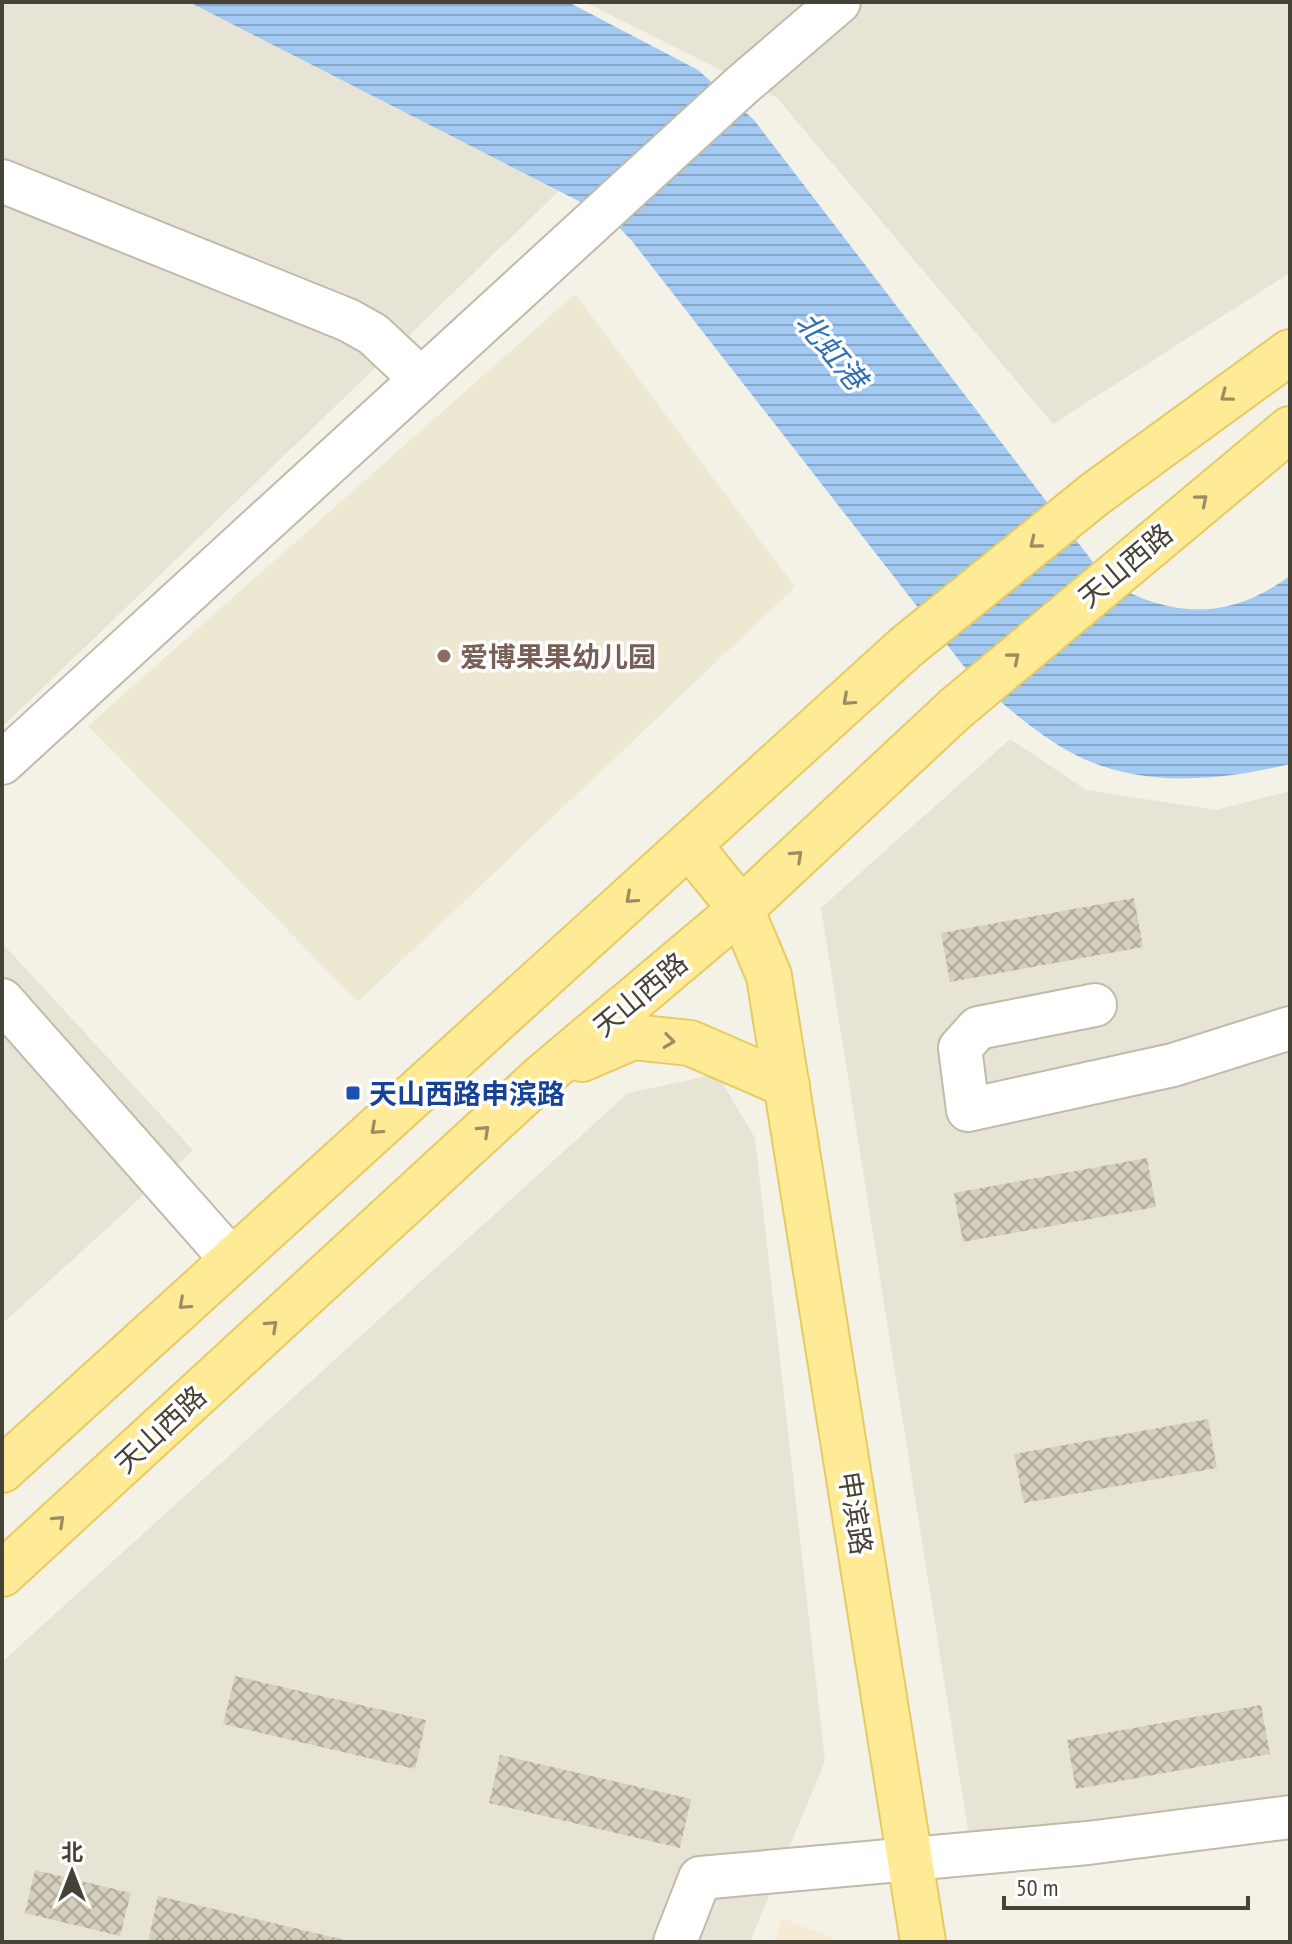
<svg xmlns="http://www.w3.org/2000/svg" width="1292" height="1944" font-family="'PT Sans Narrow','Noto Sans SC',sans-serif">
  <defs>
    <pattern id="water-rules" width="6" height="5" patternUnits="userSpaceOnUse" patternTransform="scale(2)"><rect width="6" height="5" fill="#a3caf2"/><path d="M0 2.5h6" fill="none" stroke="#87a6c5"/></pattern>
    <pattern id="building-cross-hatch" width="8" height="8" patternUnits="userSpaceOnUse" patternTransform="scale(2)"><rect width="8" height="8" fill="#d6cebc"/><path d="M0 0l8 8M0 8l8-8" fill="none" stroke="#afa99a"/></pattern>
  </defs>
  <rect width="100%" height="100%" fill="#f4f1e7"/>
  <!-- residential -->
  <g fill="#e8e4d5">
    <polygon points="2,2 189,2 559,191 2,727"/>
    <polygon points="584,2 1290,2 1290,273 1053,424 777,98"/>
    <polygon points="1010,739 1086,790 1216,810 1290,791 1290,1801 971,1849 821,908"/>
    <polygon points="2,943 193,1150 2,1324"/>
    <polygon points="717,1074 755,1138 825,1761 750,1942 2,1942 2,1662 628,1093"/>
  </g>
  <!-- commercial -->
  <polygon fill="#f6ead2" points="783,1918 842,1942 773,1942"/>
  <!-- education -->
  <polygon fill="#ede8d1" points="575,294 795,587 358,1002 88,726"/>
  <!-- water -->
  <path fill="url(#water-rules)" d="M189 2H568L698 70 754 120 1109 583C1175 618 1227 621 1290 576V764C1220 781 1138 789 1072 753 1035 733 1005 705 973 678L632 241 608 216Z"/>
  <!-- building -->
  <g fill="url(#building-cross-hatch)">
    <polygon points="1134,898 1143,947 950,982 941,933"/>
    <polygon points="1147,1158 1156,1207 963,1242 954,1193"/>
    <polygon points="1208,1419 1217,1468 1024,1503 1014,1454"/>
    <polygon points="235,1676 426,1720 415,1769 223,1724"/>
    <polygon points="1261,1705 1270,1754 1076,1789 1067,1740"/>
    <polygon points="500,1755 691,1799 680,1848 489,1803"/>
    <polygon points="35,1870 131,1893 120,1936 25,1913"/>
    <polygon points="158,1896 349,1941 349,1942 148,1942"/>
  </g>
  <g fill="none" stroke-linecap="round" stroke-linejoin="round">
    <defs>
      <g id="minor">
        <polyline points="2,181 348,320 373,334 421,379"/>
        <polyline points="2,763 741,86 839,2"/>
        <polyline points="2,1000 232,1260"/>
        <polyline points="1095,1005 978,1028 960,1048 968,1110 1173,1065 1290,1028"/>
        <polyline points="675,1942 700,1878 1088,1843 1290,1817"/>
      </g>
      <g id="major">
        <polyline points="689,845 741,909 769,976 923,1942"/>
        <polyline points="582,1059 633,1037 690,1043 787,1085"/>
        <polyline points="2,1470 906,647 1095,494 1290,352"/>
        <polyline points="2,1574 543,1076 741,909 955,709 1290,429"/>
      </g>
    </defs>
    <!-- minor casing -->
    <use href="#minor" stroke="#c0baaa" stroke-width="46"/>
    <!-- major casing -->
    <use href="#major" stroke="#e6ca63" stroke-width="48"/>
    <!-- minor -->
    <use href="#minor" stroke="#fff" stroke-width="42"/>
    <!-- major -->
    <use href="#major" stroke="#ffea95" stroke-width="44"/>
  </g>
  <!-- one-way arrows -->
  <defs><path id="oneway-chevron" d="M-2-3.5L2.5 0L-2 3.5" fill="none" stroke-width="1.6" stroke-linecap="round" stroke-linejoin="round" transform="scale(2)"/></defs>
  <g stroke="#9a8e61">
    <use href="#oneway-chevron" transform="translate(1226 396) rotate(143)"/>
    <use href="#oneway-chevron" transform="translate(1202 500) rotate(-40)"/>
    <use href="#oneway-chevron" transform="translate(1035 543) rotate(141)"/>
    <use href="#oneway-chevron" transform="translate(1014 658) rotate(-40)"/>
    <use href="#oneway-chevron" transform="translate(848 700) rotate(138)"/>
    <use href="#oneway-chevron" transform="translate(797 856) rotate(-43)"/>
    <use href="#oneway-chevron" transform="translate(631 898) rotate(138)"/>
    <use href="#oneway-chevron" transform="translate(669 1041) rotate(7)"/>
    <use href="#oneway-chevron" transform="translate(376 1129) rotate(138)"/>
    <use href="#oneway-chevron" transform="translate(484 1131) rotate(-43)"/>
    <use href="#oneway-chevron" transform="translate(184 1304) rotate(138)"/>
    <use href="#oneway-chevron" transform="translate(272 1326) rotate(-43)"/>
    <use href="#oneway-chevron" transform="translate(59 1521) rotate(-43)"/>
  </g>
  <!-- markers -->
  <circle fill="#8d6e63" stroke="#fff" stroke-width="3" cx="444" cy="656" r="8"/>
  <rect fill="#1a4fb4" stroke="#fff" stroke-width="3" x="345" y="1085" width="16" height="16" rx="4"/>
  <g text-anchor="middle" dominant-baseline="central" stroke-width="7" stroke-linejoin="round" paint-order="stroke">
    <!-- street labels -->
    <g font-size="28" fill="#474236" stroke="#fff">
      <text transform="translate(1125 565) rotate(-40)">天山西路</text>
      <text transform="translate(640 994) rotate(-40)">天山西路</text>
      <text transform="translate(160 1429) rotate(-43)">天山西路</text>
      <text transform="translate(856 1513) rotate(81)">申滨路</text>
    </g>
    <!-- education labels -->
    <g font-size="28" font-weight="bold" fill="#785e54" stroke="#fff" text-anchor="start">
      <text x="460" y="656">爱博果果幼儿园</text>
    </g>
    <!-- transit labels -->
    <g font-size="28" font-weight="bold" fill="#164399" stroke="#fff" text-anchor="start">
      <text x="369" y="1093">天山西路申滨路</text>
    </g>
    <!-- water labels -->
    <g font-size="30" font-style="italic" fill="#2d70b6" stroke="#fff">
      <text transform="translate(832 350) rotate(50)">北虹港</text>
    </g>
  </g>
  <!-- border -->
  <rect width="1292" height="1944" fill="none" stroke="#474236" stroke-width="8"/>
  <!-- north arrow -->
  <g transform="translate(72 1872)" stroke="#ffffff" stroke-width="6" paint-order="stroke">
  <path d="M0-6L14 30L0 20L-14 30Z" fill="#474236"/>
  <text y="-12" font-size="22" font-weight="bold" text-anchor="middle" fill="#474236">北</text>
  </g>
  <!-- scale -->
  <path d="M1004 1896v12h244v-12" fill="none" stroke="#474236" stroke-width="4"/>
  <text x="1016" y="1896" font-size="24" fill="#474236" stroke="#ffffff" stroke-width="6" paint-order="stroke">50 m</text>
</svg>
